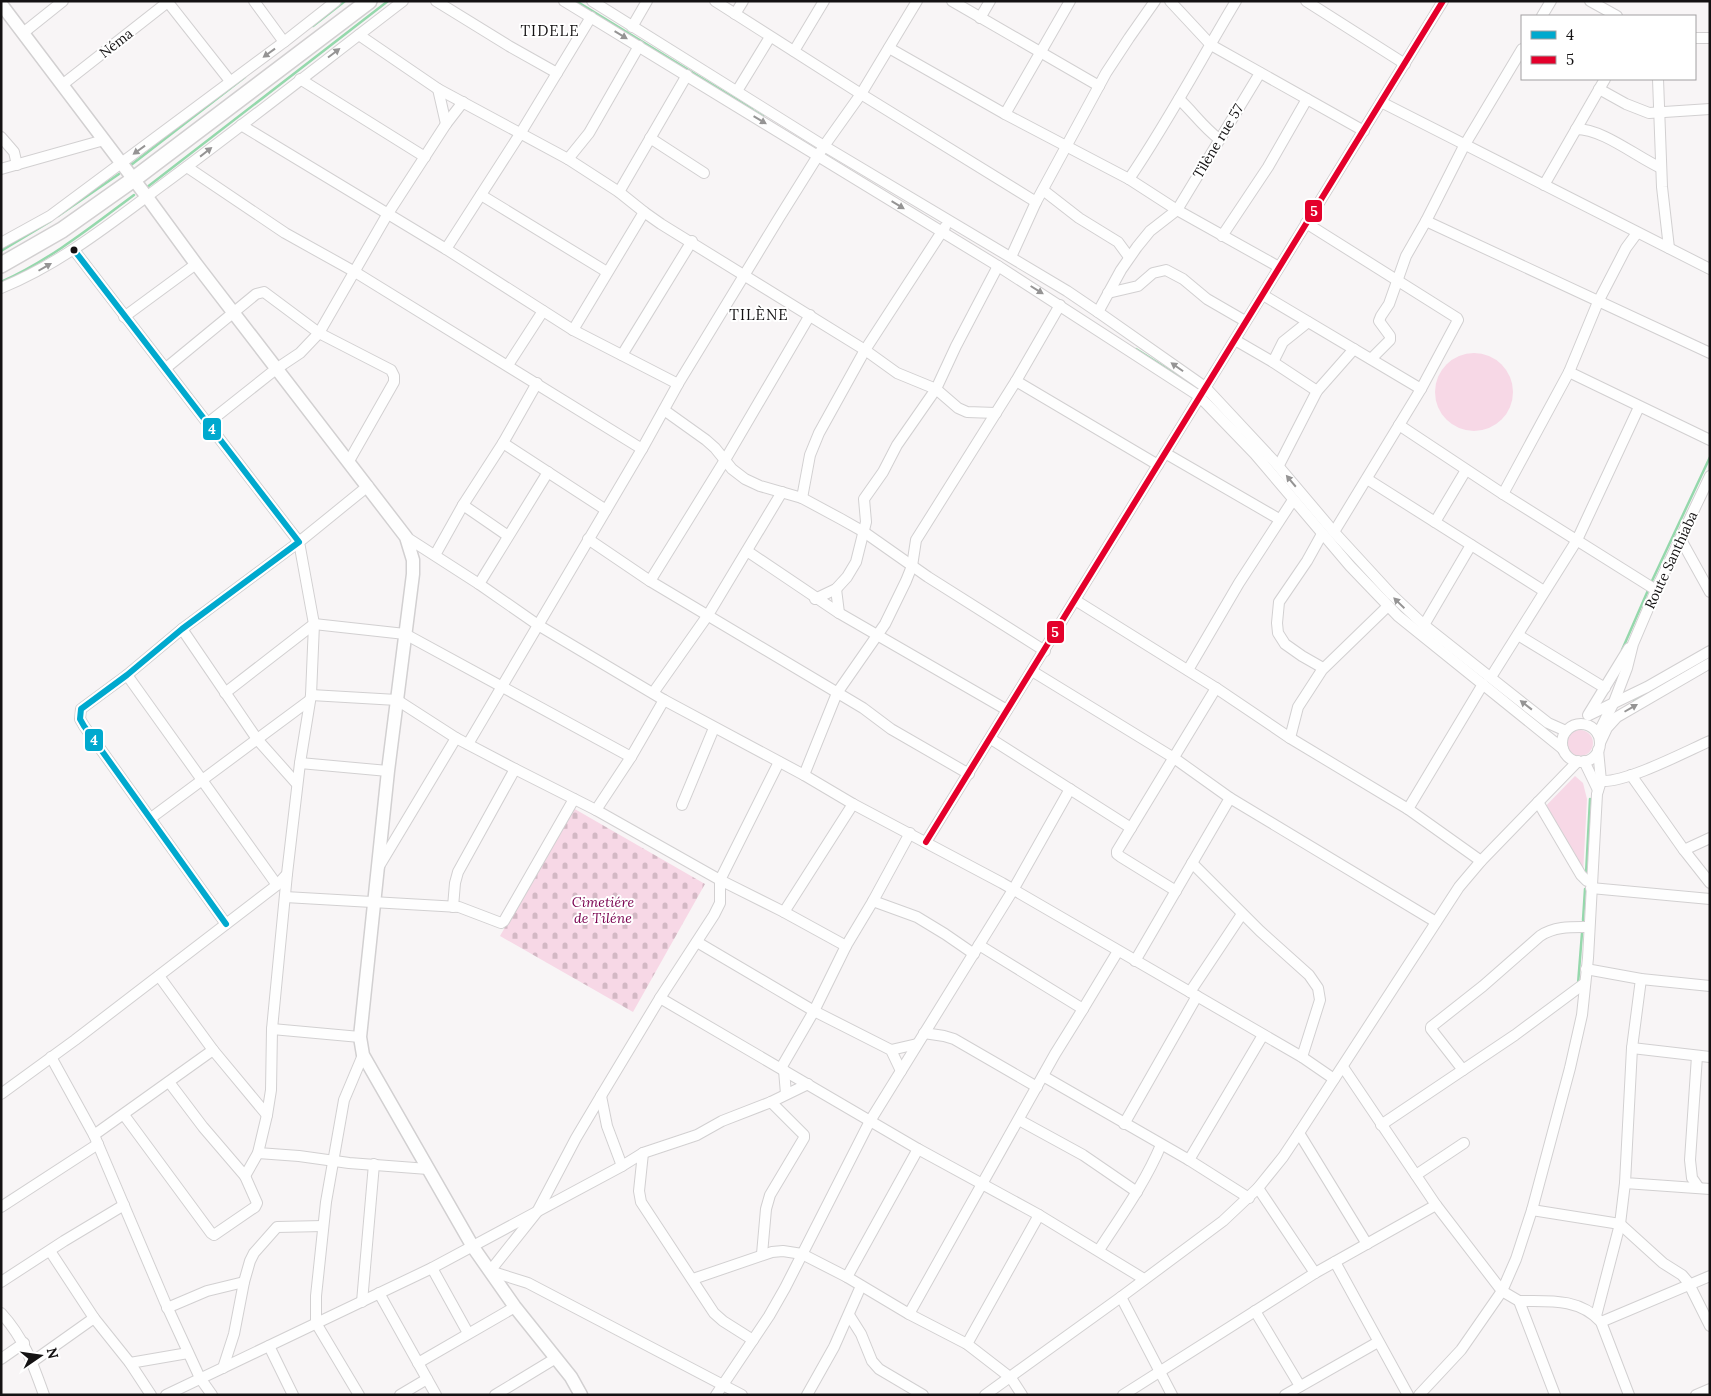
<svg xmlns="http://www.w3.org/2000/svg" width="1711" height="1396" font-family="Lora,serif">
  <defs>
    <pattern id="cemetery-stones" width="16" height="16" patternUnits="userSpaceOnUse" patternTransform="scale(1.25)"><rect width="16" height="16" fill="#f7d8e6"/><path d="M2 7V4a2 2 0 0 1 4 0v3zM10 15v-3a2 2 0 0 1 4 0v3z" fill="#d3b8c4"/></pattern>
  </defs>
  <rect width="100%" height="100%" fill="#f8f5f6"/>
  <!-- green -->
  <g fill="#f7d8e6">
    <circle cx="1474" cy="392" r="39"/>
    <circle cx="1580" cy="743" r="13"/>
    <polygon points="1575,776 1583,783 1587,799 1583,874 1538,814"/>
  </g>
  <!-- cemetery -->
  <polygon fill="url(#cemetery-stones)" points="573,808 705,884 633,1012 500,936"/>
  <g fill="none" stroke-linecap="round" stroke-linejoin="round">
    <!-- stream -->
    <g stroke="#95d8ac" stroke-width="2.5">
      <polyline points="576,1 752,109"/>
      <polyline points="313,26 345,1"/>
      <polyline points="751,109 763,116"/>
      <polyline points="131,165 245,77"/>
      <polyline points="146,188 388,1"/>
      <polyline points="58,216 119,174"/>
      <polyline points="1,251 51,221"/>
      <path d="M1 282C50 260 91 227 134 195"/>
      <polyline points="1136,349 1194,386"/>
      <polyline points="1651,583 1710,457"/>
      <polyline points="1622,650 1649,588"/>
      <polyline points="1490,683 1514,703"/>
      <polyline points="1634,701 1688,670"/>
      <polyline points="1586,874 1590,799"/>
      <polyline points="1583,920 1585,889"/>
      <polyline points="1578,984 1582,933"/>
    </g>
    <defs>
      <g id="minor">
        <polyline points="167,1 230,81"/>
        <polyline points="254,1 284,42"/>
        <polyline points="436,1 509,46 557,73"/>
        <polyline points="564,1 998,266 1199,396 1255,454 1350,566 1398,616 1563,749"/>
        <polyline points="592,1 824,146 1067,291 1098,312 1205,387 1274,461 1334,532 1391,594 1424,625 1548,723 1566,731"/>
        <polyline points="715,1 861,94 1036,202"/>
        <polyline points="952,1 1099,86"/>
        <polyline points="1170,1 1211,45 1364,131"/>
        <polyline points="1306,1 1405,64"/>
        <polyline points="1590,1 1617,16"/>
        <polyline points="735,14 743,1"/>
        <polyline points="1542,16 1551,1"/>
        <polyline points="980,18 990,1"/>
        <polyline points="632,27 647,1"/>
        <polyline points="23,33 63,1"/>
        <polyline points="359,35 438,89 568,159 619,192 644,212 661,224 865,350 897,373 936,389 958,408 967,412 996,413"/>
        <polyline points="1695,38 1710,38"/>
        <polyline points="889,48 1005,114 1129,179 1177,210 1279,267"/>
        <polyline points="794,51 824,1"/>
        <polyline points="300,79 425,157"/>
        <polyline points="1658,79 1662,187 1669,248"/>
        <polyline points="62,85 169,1"/>
        <polyline points="438,89 446,124"/>
        <polyline points="1599,89 1626,104 1649,113 1710,109"/>
        <polyline points="737,91 770,37"/>
        <path d="M1179 99C1193 112 1203 127 1219 139"/>
        <polyline points="1381,102 1710,269"/>
        <polyline points="1005,114 1070,1"/>
        <polyline points="241,125 446,249 573,330 678,384"/>
        <path d="M1576 129C1603 129 1635 156 1661 168"/>
        <polyline points="1,137 14,152 17,165"/>
        <polyline points="650,138 704,173"/>
        <polyline points="568,159 589,133 639,46"/>
        <polyline points="187,167 285,233 355,272 642,449"/>
        <polyline points="1,169 104,140"/>
        <path d="M1129 179C1168 122 1200 61 1236 1"/>
        <polyline points="1544,185 1605,79"/>
        <polyline points="1043,190 1079,218 1118,242 1129,257"/>
        <polyline points="619,192 687,75"/>
        <polyline points="481,195 607,272"/>
        <polyline points="1426,221 1710,353"/>
        <polyline points="1306,223 1457,318 1458,320 1421,389 1334,532"/>
        <polyline points="1222,236 1268,167 1307,99"/>
        <polyline points="1,243 50,216 284,42 336,1"/>
        <polyline points="446,249 520,134 591,17"/>
        <polyline points="74,250 299,542 182,629 127,675 81,709 80,719 84,726 226,924"/>
        <polyline points="1011,257 1036,202 1106,73 1129,38 1155,1"/>
        <path d="M1 288C60 264 110 224 161 186 242 126 322 63 403 1"/>
        <polyline points="1108,293 1138,286 1153,273 1166,270 1183,279 1207,299 1245,321"/>
        <polyline points="1263,295 1421,389"/>
        <polyline points="1098,312 1121,270 1137,247 1150,231 1177,210 1260,73"/>
        <polyline points="124,317 196,264"/>
        <polyline points="573,330 644,212"/>
        <polyline points="1235,340 1273,362 1317,391"/>
        <polyline points="622,355 692,241"/>
        <polyline points="1371,359 1390,340 1390,336 1379,321 1381,316 1389,304 1406,256 1426,221 1464,146 1522,49"/>
        <polyline points="1273,362 1283,342 1308,322"/>
        <polyline points="508,365 543,311"/>
        <polyline points="166,368 256,294 264,292 319,333 391,370 394,376 394,382 349,461"/>
        <polyline points="1569,372 1710,440"/>
        <polyline points="1016,381 1158,465"/>
        <polyline points="664,410 706,440 715,448 732,469 745,479 760,486 802,498 841,519 864,532 928,577 1045,651"/>
        <polyline points="208,423 276,369 300,353 319,333 387,215 446,124 463,102"/>
        <polyline points="1399,425 1503,494 1656,590"/>
        <polyline points="503,443 606,510"/>
        <polyline points="1165,453 1279,519"/>
        <polyline points="1279,465 1317,391 1354,349"/>
        <polyline points="1367,479 1544,591"/>
        <polyline points="1503,494 1569,372 1598,302 1626,248 1637,233"/>
        <polyline points="802,498 810,455 819,433 865,350 945,227"/>
        <polyline points="463,505 508,536"/>
        <polyline points="1435,522 1466,470"/>
        <polyline points="1322,534 1307,561 1279,602 1277,623 1278,633 1285,644 1302,656 1323,668"/>
        <polyline points="406,537 479,584 538,625 664,700 804,775 853,804 1002,883 1302,1057 1334,1079"/>
        <polyline points="1680,538 1710,592"/>
        <polyline points="588,539 650,581 863,708 891,729 969,774"/>
        <polyline points="747,551 839,613 1007,710"/>
        <polyline points="435,555 463,505 503,443 537,383"/>
        <polyline points="650,581 725,460 810,315"/>
        <polyline points="479,584 548,472"/>
        <polyline points="836,589 839,613"/>
        <polyline points="815,599 836,589 847,577 856,562 866,522 864,499 883,472 897,445 936,389 956,346 998,266"/>
        <polyline points="1075,600 1216,688 1290,738 1408,809 1481,861"/>
        <polyline points="1424,625 1471,545"/>
        <polyline points="182,629 257,739 297,784"/>
        <polyline points="1518,635 1605,688"/>
        <polyline points="1188,670 1239,583 1293,500"/>
        <polyline points="1032,671 1174,758 1230,798 1436,922"/>
        <polyline points="127,675 277,885"/>
        <polyline points="1491,677 1577,540 1639,407"/>
        <polyline points="225,693 314,624 405,634 631,757"/>
        <polyline points="653,693 708,615 782,492"/>
        <polyline points="311,695 397,700 456,738 515,769 596,810 631,757 664,700"/>
        <polyline points="1588,715 1629,648"/>
        <polyline points="1589,715 1647,687 1710,651"/>
        <circle cx="1581" cy="743" r="19"/>
        <polyline points="1598,734 1614,702 1627,668 1633,644 1656,590 1710,476"/>
        <polyline points="1290,738 1298,707 1322,670 1388,606"/>
        <polyline points="991,739 1131,828"/>
        <polyline points="1600,743 1607,728 1617,717 1710,663"/>
        <polyline points="468,744 642,449 678,384 779,218 824,146 861,94 917,1"/>
        <polyline points="1584,761 1598,790"/>
        <polyline points="300,763 388,771"/>
        <polyline points="804,775 837,693 885,624 906,581 912,566 916,540 1016,381 1060,305"/>
        <polyline points="1631,775 1684,850 1710,883"/>
        <path d="M1601 781C1626 783 1685 752 1710 741"/>
        <polyline points="1538,802 1581,875 1587,881 1592,881"/>
        <polyline points="682,805 714,728"/>
        <polyline points="1408,809 1483,684"/>
        <polyline points="596,810 720,880 784,912 846,946"/>
        <polyline points="151,818 310,700"/>
        <polyline points="926,842 1443,1"/>
        <polyline points="1684,850 1710,838"/>
        <polyline points="1192,863 1260,931 1309,975 1318,988 1320,1000 1302,1057"/>
        <polyline points="378,868 456,738"/>
        <polyline points="1591,888 1710,899"/>
        <polyline points="1176,891 1121,857 1117,854 1117,851 1216,688"/>
        <polyline points="285,897 459,907 501,923 504,921 574,799"/>
        <polyline points="873,901 917,917 945,934 974,954"/>
        <polyline points="453,907 455,883 458,872 515,769"/>
        <polyline points="784,912 853,804"/>
        <polyline points="697,942 814,1011 891,1050 901,1071"/>
        <polyline points="1135,961 1230,798"/>
        <polyline points="1586,969 1641,979 1710,986"/>
        <polyline points="159,976 213,1050 267,1115"/>
        <polyline points="1641,979 1632,1048 1625,1183 1710,1189"/>
        <polyline points="1190,992 1242,914"/>
        <polyline points="660,998 918,1149 1039,1215 1144,1279"/>
        <polyline points="1083,1009 1118,951"/>
        <polyline points="272,1029 360,1037"/>
        <polyline points="924,1033 944,1036 954,1039 1037,1087"/>
        <polyline points="1632,1048 1710,1057"/>
        <polyline points="891,1050 917,1044"/>
        <polyline points="1697,1056 1690,1160 1692,1178 1699,1188"/>
        <polyline points="51,1057 94,1135 165,1302 200,1378 212,1395"/>
        <polyline points="1343,1067 1436,1205 1502,1291 1519,1301 1555,1395"/>
        <polyline points="781,1068 814,1011 846,946 873,901 910,833"/>
        <polyline points="784,1070 786,1094"/>
        <path d="M1463 1070 1431 1029V1027L1483 986 1540 936C1555 926 1572 927 1589 927"/>
        <polyline points="1043,1076 1189,1160 1249,1198"/>
        <polyline points="169,1082 203,1127 245,1176 258,1153 267,1115 271,1090 272,1029 287,874"/>
        <polyline points="1,1094 75,1040 277,885 287,874 300,763 311,695 314,624 299,542 368,486"/>
        <polyline points="601,1096 607,1126 622,1166"/>
        <polyline points="124,1115 211,1233 214,1235 255,1207 257,1203 245,1176"/>
        <polyline points="1019,1120 1083,1155 1137,1192"/>
        <polyline points="1124,1124 1197,996"/>
        <polyline points="1381,1125 1515,1035 1585,983"/>
        <polyline points="1299,1133 1367,1244"/>
        <polyline points="94,1135 213,1050"/>
        <polyline points="258,1153 299,1156 349,1163 428,1169"/>
        <polyline points="643,1153 639,1191 641,1202 714,1313 723,1321 753,1340"/>
        <polyline points="1189,1160 1263,1035"/>
        <polyline points="1416,1175 1464,1143"/>
        <polyline points="1258,1188 1315,1273"/>
        <polyline points="1,1207 98,1144"/>
        <polyline points="1532,1210 1620,1224 1663,1263 1682,1275 1688,1282 1710,1326"/>
        <path d="M1099 1250C1121 1216 1145 1183 1161 1145"/>
        <polyline points="50,1251 94,1318 130,1363 151,1395"/>
        <polyline points="762,1254 766,1209 770,1195 804,1138 804,1135 771,1102"/>
        <polyline points="1335,1262 1408,1395"/>
        <polyline points="432,1268 468,1333"/>
        <polyline points="847,1277 918,1149"/>
        <polyline points="693,1279 772,1252 783,1251 802,1254 847,1277 909,1314 967,1344 1011,1378 1022,1395"/>
        <polyline points="1,1282 64,1241 124,1205"/>
        <polyline points="379,1293 436,1395"/>
        <polyline points="1121,1297 1172,1395"/>
        <path d="M1519 1301C1549 1301 1580 1298 1601 1322L1629 1395"/>
        <polyline points="362,1302 374,1164"/>
        <polyline points="167,1308 207,1291 244,1282"/>
        <polyline points="1255,1311 1300,1386"/>
        <path d="M1 1313C24 1338 33 1364 44 1395"/>
        <polyline points="909,1314 1055,1054 1083,1009 979,945"/>
        <polyline points="849,1315 861,1334 872,1361 879,1369 923,1395"/>
        <polyline points="1596,1316 1620,1224 1625,1183"/>
        <polyline points="1601,1322 1710,1276"/>
        <polyline points="967,1344 1039,1215"/>
        <polyline points="269,1346 293,1395"/>
        <polyline points="1,1359 24,1343"/>
        <polyline points="32,1362 94,1318"/>
        <polyline points="130,1363 188,1353"/>
        <polyline points="418,1363 515,1307"/>
        <polyline points="223,1368 234,1334 244,1282 250,1261 254,1253 277,1227 323,1226"/>
        <polyline points="166,1395 432,1268 622,1166 643,1153 697,1135 722,1121 771,1102 808,1084"/>
        <polyline points="359,1395 316,1323 316,1296 326,1202 344,1100 363,1055"/>
        <polyline points="400,1395 427,1379"/>
        <polyline points="495,1395 556,1358"/>
        <polyline points="716,1395 769,1316 785,1288 870,1121 1013,890 1070,789"/>
        <polyline points="742,1395 528,1283 490,1271 537,1212 576,1138 601,1096 660,998 714,915 720,903 720,880 779,762"/>
        <polyline points="807,1395 834,1347 861,1286"/>
        <polyline points="985,1395 1121,1297 1223,1221 1258,1188 1283,1157 1299,1133 1459,887 1481,861 1578,761"/>
        <polyline points="1123,1395 1315,1273 1436,1205"/>
        <polyline points="1285,1395 1378,1342"/>
        <polyline points="1419,1395 1461,1350 1502,1291 1516,1259 1532,1210 1570,1068 1582,1015 1588,958 1597,794 1601,781 1598,750"/>
        <polyline points="1696,1395 1710,1389"/>
      </g>
      <polyline id="major" points="1,4 147,197 196,264 406,537 413,560 413,574 388,771 360,1037 363,1055 473,1247 515,1307 571,1377 581,1395"/>
      <polyline id="highway" points="1,265 62,230 134,179 369,1"/>
    </defs>
    <!-- minor casing -->
    <use href="#minor" stroke="#d2d0d1" stroke-width="12"/>
    <!-- major casing -->
    <use href="#major" stroke="#d2d0d1" stroke-width="15"/>
    <!-- highway casing -->
    <use href="#highway" stroke="#d2d0d1" stroke-width="18"/>
    <!-- minor -->
    <use href="#minor" stroke="#fefefe" stroke-width="10"/>
    <!-- major -->
    <use href="#major" stroke="#fefefe" stroke-width="12"/>
    <!-- highway -->
    <use href="#highway" stroke="#fefefe" stroke-width="15"/>
    <defs>
      <polyline id="bus-1" points="74,250 299,542 182,629 127,675 81,709 80,719 84,726 226,924"/>
      <polyline id="bus-2" points="926,842 1443,1"/>
    </defs>
    <!-- bus-1 casing -->
    <use href="#bus-1" stroke="#fff" stroke-width="10"/>
    <!-- bus-2 casing -->
    <use href="#bus-2" stroke="#fff" stroke-width="10"/>
    <!-- bus-1 -->
    <use href="#bus-1" stroke="#00a9ce" stroke-width="6"/>
    <!-- bus-2 -->
    <use href="#bus-2" stroke="#e4002b" stroke-width="6"/>
  </g>
  <!-- one-way arrows -->
  <defs><path id="oneway-solid" d="M-6-.8H1V-3.2L6.5 0L1 3.2V.8H-6Z" transform="scale(1.25)"/></defs>
  <g fill="#959494">
    <use href="#oneway-solid" transform="translate(621 35) rotate(31)"/>
    <use href="#oneway-solid" transform="translate(269 53) rotate(144)"/>
    <use href="#oneway-solid" transform="translate(334 53) rotate(-37)"/>
    <use href="#oneway-solid" transform="translate(760 120) rotate(31)"/>
    <use href="#oneway-solid" transform="translate(139 150) rotate(144)"/>
    <use href="#oneway-solid" transform="translate(206 152) rotate(-38)"/>
    <use href="#oneway-solid" transform="translate(898 205) rotate(31)"/>
    <use href="#oneway-solid" transform="translate(45 267) rotate(-30)"/>
    <use href="#oneway-solid" transform="translate(1037 290) rotate(32)"/>
    <use href="#oneway-solid" transform="translate(1177 367) rotate(-145)"/>
    <use href="#oneway-solid" transform="translate(1291 481) rotate(-130)"/>
    <use href="#oneway-solid" transform="translate(1399 603) rotate(-136)"/>
    <use href="#oneway-solid" transform="translate(1526 705) rotate(-142)"/>
    <use href="#oneway-solid" transform="translate(1631 708) rotate(-30)"/>
  </g>
  <!-- markers -->
  <circle fill="#141213" stroke="#fff" stroke-width="2" cx="74" cy="250" r="4.5"/>
  <g text-anchor="middle" dominant-baseline="central" stroke-width="4" stroke-linejoin="round" paint-order="stroke">
    <!-- street labels -->
    <g font-size="14" fill="#141213" stroke="#fff">
      <text transform="translate(116 43) rotate(-38)">Néma</text>
      <text transform="translate(1218 141) rotate(-59)">Tilène rue 57</text>
      <text transform="translate(1671 560) rotate(-65)">Route Santhiaba</text>
    </g>
    <!-- park labels -->
    <g font-size="14" font-style="italic" fill="#79004f" stroke="#fff">
      <text x="603" y="902">Cimetiére<tspan x="603" dy="16">de Tiléne</tspan></text>
    </g>
    <!-- neighbourhood labels -->
    <g font-size="15" letter-spacing="1" fill="#141213" stroke="#fff">
      <text x="550" y="30">TIDELE</text>
      <text x="759" y="314">TILÈNE</text>
    </g>
  </g>
  <g stroke="#fff" stroke-width="2">
    <rect x="1304" y="199" width="19" height="24" rx="5" fill="#e4002b"/>
    <rect x="202" y="417" width="20" height="24" rx="5" fill="#00a9ce"/>
    <rect x="1046" y="620" width="19" height="24" rx="5" fill="#e4002b"/>
    <rect x="84" y="728" width="20" height="24" rx="5" fill="#00a9ce"/>
  </g>
  <g font-size="14" text-anchor="middle" font-weight="bold" fill="#fff">
    <text x="1314" y="216">5</text>
    <text x="212" y="434">4</text>
    <text x="1055" y="637">5</text>
    <text x="94" y="745">4</text>
  </g>
  <!-- border -->
  <rect width="1711" height="1396" fill="none" stroke="#141213" stroke-width="5"/>
  <!-- legend -->
  <rect x="1521" y="15" width="175" height="65" fill="#ffffff" stroke="#a1a0a1"/>
  <rect x="1531" y="31" width="25" height="8" fill="#00a9ce" stroke="#a1a0a1"/>
  <text x="1566" y="40" font-size="15" fill="#141213">4</text>
  <rect x="1531" y="56" width="25" height="8" fill="#e4002b" stroke="#a1a0a1"/>
  <text x="1566" y="65" font-size="15" fill="#141213">5</text>
  <!-- north arrow -->
  <g transform="translate(40 1356) rotate(77)" stroke="#ffffff" stroke-width="4" paint-order="stroke">
  <path d="M0-4L9 19L0 12L-9 19Z" fill="#141213"/>
  <text y="-8" font-size="14" font-weight="bold" text-anchor="middle" fill="#141213">N</text>
  </g>
</svg>
